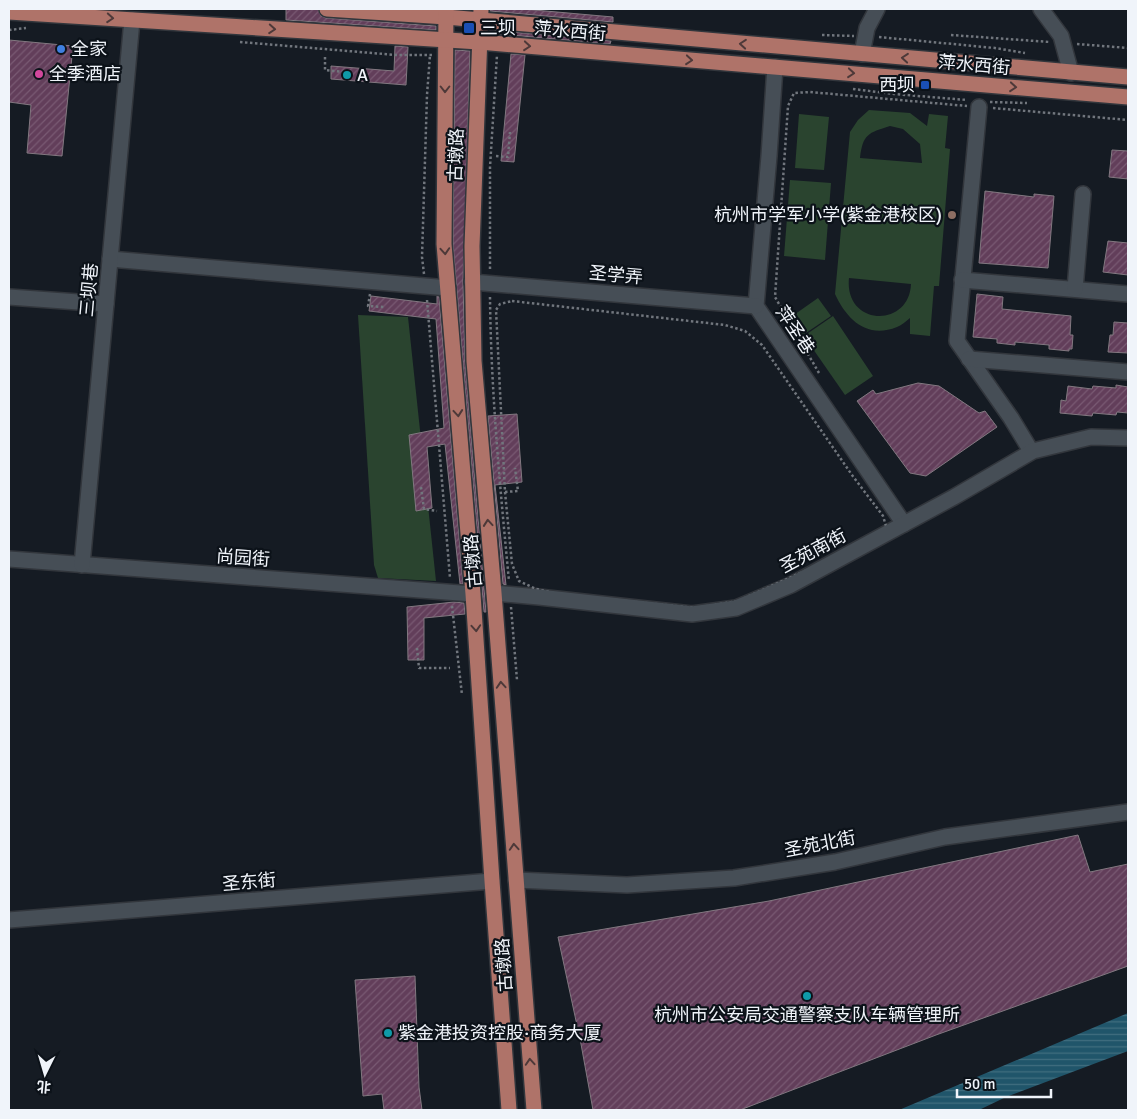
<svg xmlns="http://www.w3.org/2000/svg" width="1137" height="1119" font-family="Signika,'Noto Sans SC',sans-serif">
  <defs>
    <pattern id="water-rules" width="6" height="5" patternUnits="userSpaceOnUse" patternTransform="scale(1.25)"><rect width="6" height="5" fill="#20556a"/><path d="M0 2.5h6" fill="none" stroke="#416e80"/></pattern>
    <pattern id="building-hatch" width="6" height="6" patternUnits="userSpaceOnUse" patternTransform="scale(1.25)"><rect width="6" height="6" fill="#623e5a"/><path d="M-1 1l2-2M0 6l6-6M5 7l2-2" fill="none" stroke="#795a73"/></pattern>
  </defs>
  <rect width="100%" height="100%" fill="#151b23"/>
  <!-- green -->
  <g fill="#2a442f" fill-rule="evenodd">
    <path d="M869 110 910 113 927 126 929 114 948 116 945 148 950 149 939 286H934L930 336 910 334V318C906 321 902 325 897 327 867 339 847 320 835 294L850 132 858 120ZM890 126 903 129 920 144 922 163 860 158C863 134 868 133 890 126ZM849 278 911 284C909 329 844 326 849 278Z"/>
    <polygon points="799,114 829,117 824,170 795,168"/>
    <polygon points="790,180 831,183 825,260 784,256"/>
    <polygon points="818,298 831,316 803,335 791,317"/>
    <polygon points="358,315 408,317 436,581 378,578 374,565"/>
    <polygon points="833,316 873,376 845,395 804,336"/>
  </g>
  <!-- water -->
  <polygon fill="url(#water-rules)" points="1128,1013 1128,1051 1006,1097 979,1110 899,1110"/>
  <!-- building -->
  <g fill="url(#building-hatch)" stroke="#827880">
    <polygon points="286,9 318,9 321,16 326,18 436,26 436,30 286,20"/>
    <polygon points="490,9 523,9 613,17 613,22 490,11"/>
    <polygon points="490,30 611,41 610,44 489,33"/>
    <polygon points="9,40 73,46 62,156 27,153 31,105 9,102"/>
    <polygon points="395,46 408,47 406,85 331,79 331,66 394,71"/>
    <polygon points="455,50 470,51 463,282 465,362 486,612 484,612 453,244"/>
    <polygon points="511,54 525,55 514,162 501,161"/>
    <polygon points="1112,150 1128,151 1128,179 1109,177"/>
    <polygon points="985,191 1034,197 1034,194 1054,196 1048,268 979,263"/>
    <polygon points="1108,241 1128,243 1128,275 1103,272"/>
    <polygon points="977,294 1003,297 1002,309 1071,316 1070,335 1073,335 1072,349 1069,349 1069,351 1049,349 1049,345 1015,342 1015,345 997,343 997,339 973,337"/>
    <polygon points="371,296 437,304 437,296 439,297 463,584 460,584 445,444 427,447 432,508 416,511 409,435 444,428 436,319 369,311"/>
    <polygon points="1114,322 1128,323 1128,353 1108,352 1110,335 1113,335"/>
    <polygon points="918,383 939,386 979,413 985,411 997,427 926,476 910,473 857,401 873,390 876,394"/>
    <polygon points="1116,385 1128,387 1128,413 1117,412 1116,415 1093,413 1092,416 1060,413 1061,400 1066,401 1068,386 1092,389 1093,386 1116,388"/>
    <polygon points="517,414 522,482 495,485 506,585 503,584 488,416"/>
    <polygon points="454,602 464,603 465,614 424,618 424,660 408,660 407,607"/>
    <polygon points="1078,835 1090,872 1128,864 1128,966 936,1035 740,1110 593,1110 581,1044 558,937 769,901"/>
    <polygon points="415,976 419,1087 422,1110 384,1110 382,1094 363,1096 355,980"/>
  </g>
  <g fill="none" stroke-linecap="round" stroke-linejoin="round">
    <defs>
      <g id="minor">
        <polyline points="1041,9 1061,36 1071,73"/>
        <polyline points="862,54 867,28 877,9"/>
        <polyline points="775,67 769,156 756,306 904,524"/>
        <polyline points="979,107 957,341 1011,418 1028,446"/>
        <polyline points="110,259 448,288"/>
        <polyline points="962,280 1128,294"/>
        <polyline points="472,282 756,306"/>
        <polyline points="1075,289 1083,194"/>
        <polyline points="9,297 106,304"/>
        <polyline points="969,359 1128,372"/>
        <polyline points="9,559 473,594"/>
        <polyline points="82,565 132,20"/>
        <polyline points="494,593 539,597 692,614 736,608 791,585 954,497 1033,451 1091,437 1128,438"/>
        <polyline points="516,880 627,885 734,878 835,862 945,837 1128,812"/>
        <polyline points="9,920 492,881"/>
      </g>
      <g id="major">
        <polyline points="327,9 446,17 1128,77"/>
        <polyline points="446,9 444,244 473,594 492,881 509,1110"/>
        <polyline points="481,9 472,246 474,361 494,593 534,1110"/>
        <polyline points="9,12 479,42 1128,97"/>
      </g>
    </defs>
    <!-- minor casing -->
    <use href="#minor" stroke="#32363c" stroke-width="18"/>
    <!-- major casing -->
    <use href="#major" stroke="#32363c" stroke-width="18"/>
    <!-- path -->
    <g stroke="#71767d" stroke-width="2.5" stroke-dasharray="2.5 2.5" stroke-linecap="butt">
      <polyline points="9,30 26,28"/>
      <polyline points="822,35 854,36"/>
      <polyline points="951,35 1050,42"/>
      <polyline points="879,37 995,48 1025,53"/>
      <polyline points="240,42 396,55 434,55"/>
      <polyline points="1077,44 1128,48"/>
      <polyline points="325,57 325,70 345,72"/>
      <polyline points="853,89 894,94 967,100"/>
      <polyline points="990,102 1027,103"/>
      <polyline points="993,108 1128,120"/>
      <polyline points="496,156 508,157 510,132"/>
      <polyline points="490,269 490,167 497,55"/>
      <polyline points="424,274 422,257 427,95 430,55"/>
      <polyline points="370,294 368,306 384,307"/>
      <path d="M490 297C491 392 500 487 509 581"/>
      <polyline points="427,300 450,578"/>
      <polygon points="512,301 725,325 745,331 762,345 852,475 883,516 886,526 883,531 807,570 738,601 696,608 565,595 536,589 519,581 512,564 505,492 496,310 500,304"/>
      <polyline points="819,373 775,297 788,106 794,93 810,92 967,106"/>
      <polyline points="421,487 424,509 437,511"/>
      <polyline points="505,492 518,491 515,468"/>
      <polyline points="452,606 462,695"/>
      <polyline points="511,607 517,680"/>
      <polyline points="417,648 419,668 450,668"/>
    </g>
    <!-- minor -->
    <use href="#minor" stroke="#464e56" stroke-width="15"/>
    <!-- major -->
    <use href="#major" stroke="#af7369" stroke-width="15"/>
  </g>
  <!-- one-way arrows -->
  <defs><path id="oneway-chevron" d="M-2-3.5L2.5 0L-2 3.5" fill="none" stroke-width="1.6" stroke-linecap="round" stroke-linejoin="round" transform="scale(1.25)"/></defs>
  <g stroke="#4d3939">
    <use href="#oneway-chevron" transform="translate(110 18) rotate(4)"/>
    <use href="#oneway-chevron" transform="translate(272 29) rotate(4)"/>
    <use href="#oneway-chevron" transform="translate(743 44) rotate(-175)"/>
    <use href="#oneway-chevron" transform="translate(527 46) rotate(5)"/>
    <use href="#oneway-chevron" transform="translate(905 58) rotate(-175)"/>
    <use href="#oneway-chevron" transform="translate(689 60) rotate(5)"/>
    <use href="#oneway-chevron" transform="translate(851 73) rotate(5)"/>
    <use href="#oneway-chevron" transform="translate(1013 87) rotate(5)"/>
    <use href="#oneway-chevron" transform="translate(445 89) rotate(90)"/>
    <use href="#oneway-chevron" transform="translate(445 251) rotate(86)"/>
    <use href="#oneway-chevron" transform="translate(458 413) rotate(85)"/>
    <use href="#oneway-chevron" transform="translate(488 523) rotate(-95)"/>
    <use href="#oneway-chevron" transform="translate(476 628) rotate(86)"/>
    <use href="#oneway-chevron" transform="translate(501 685) rotate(-94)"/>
    <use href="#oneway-chevron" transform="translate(514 847) rotate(-94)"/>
    <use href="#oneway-chevron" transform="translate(530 1062) rotate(-94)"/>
  </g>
  <!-- markers -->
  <g fill="#1a4fb4" stroke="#0c1219" stroke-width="2">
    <rect x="463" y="22" width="12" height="12" rx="2.5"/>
    <rect x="920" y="80" width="10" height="10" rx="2.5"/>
  </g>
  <circle fill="#3f7fe0" stroke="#0c1219" stroke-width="2" cx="61" cy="49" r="5"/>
  <circle fill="#d1479c" stroke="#0c1219" stroke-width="2" cx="39" cy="74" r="5"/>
  <g fill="#0f9aa8" stroke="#0c1219" stroke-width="2">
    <circle cx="347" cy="75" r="5"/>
    <circle cx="807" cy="996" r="5"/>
    <circle cx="388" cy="1033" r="5"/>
  </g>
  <circle fill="#8d6e63" stroke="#0c1219" stroke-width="2" cx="952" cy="215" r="5"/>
  <g text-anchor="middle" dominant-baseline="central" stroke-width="4.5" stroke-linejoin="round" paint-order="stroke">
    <!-- poi labels -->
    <g font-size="18" fill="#f0f4fa" stroke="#0c1219" text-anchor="start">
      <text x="480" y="28">三坝</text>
      <text x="71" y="49">全家</text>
      <text x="49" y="74">全季酒店</text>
      <text x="357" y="75">A</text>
      <text x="915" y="85" text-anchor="end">西坝</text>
      <text x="942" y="215" text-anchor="end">杭州市学军小学(紫金港校区)</text>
      <text x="807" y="1015" text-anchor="middle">杭州市公安局交通警察支队车辆管理所</text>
      <text x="398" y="1033">紫金港投资控股·商务大厦</text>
    </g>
    <!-- street labels -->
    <g font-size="18" fill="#f0f4fa" stroke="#0c1219">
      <text transform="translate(570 31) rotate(5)">萍水西街</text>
      <text transform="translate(974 65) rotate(5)">萍水西街</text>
      <text transform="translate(456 155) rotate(-88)">古墩路</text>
      <text transform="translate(616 275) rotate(5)">圣学弄</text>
      <text transform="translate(89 290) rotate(-85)">三坝巷</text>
      <text transform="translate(795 330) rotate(56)">萍圣巷</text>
      <text transform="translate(813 551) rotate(-28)">圣苑南街</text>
      <text transform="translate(243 558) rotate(4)">尚园街</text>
      <text transform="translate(473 561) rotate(-95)">古墩路</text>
      <text transform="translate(820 844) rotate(-11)">圣苑北街</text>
      <text transform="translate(249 882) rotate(-5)">圣东街</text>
      <text transform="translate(504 965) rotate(-94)">古墩路</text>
    </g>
  </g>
  <!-- border -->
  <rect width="1137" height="1119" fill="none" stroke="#f0f4fa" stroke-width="20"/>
  <!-- north arrow -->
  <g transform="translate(45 1074) rotate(185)" stroke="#0c1219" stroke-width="4" paint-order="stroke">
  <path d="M0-4L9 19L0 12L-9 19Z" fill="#f0f4fa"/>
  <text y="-8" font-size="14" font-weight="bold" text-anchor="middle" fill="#f0f4fa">北</text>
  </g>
  <!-- scale -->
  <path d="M957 1089v8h94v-8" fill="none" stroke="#f0f4fa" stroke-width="2.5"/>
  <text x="964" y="1089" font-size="15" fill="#f0f4fa" stroke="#0c1219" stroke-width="4" paint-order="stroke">50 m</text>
</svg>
